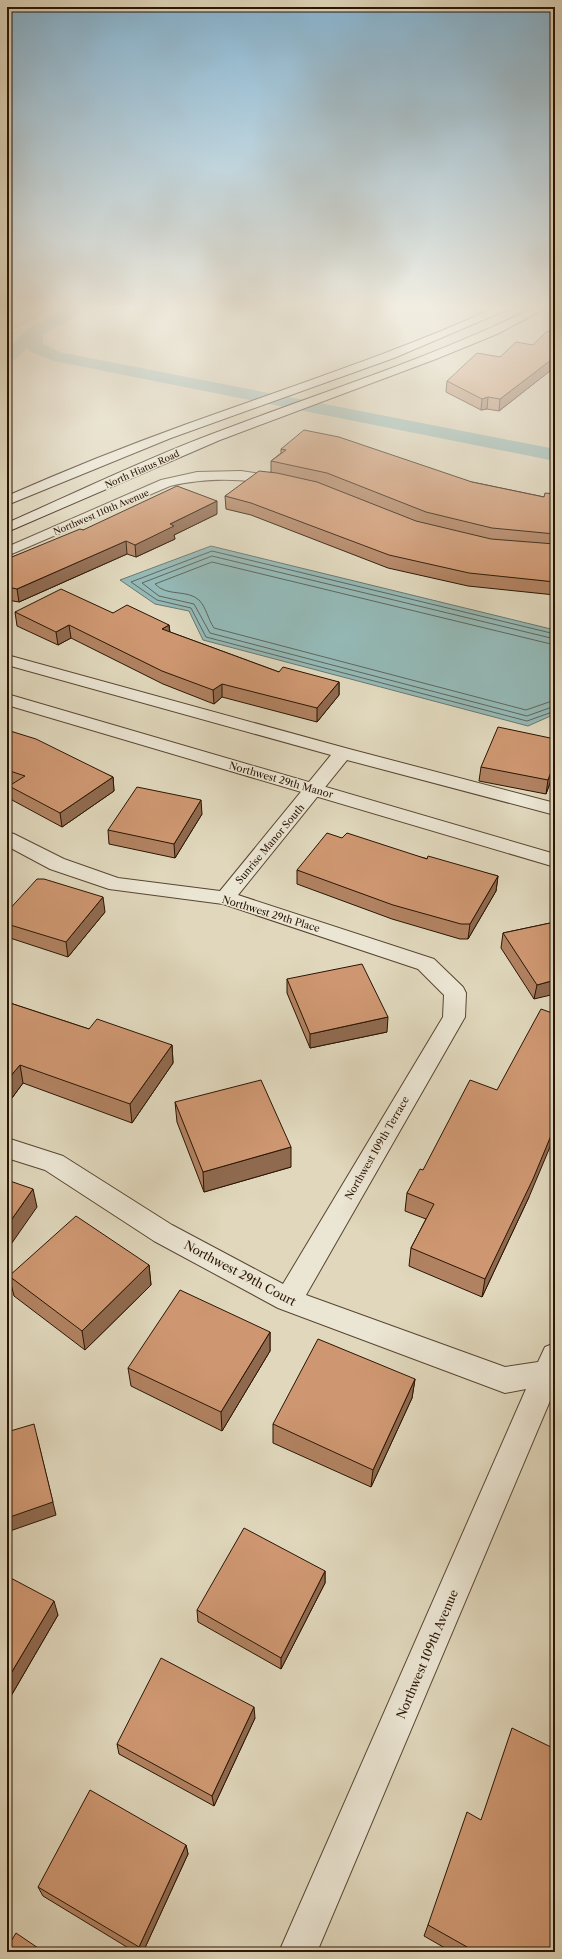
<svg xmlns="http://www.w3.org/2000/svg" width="562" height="1959" font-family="'Libre Caslon Text',serif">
  <rect width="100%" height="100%" fill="#e0d7bc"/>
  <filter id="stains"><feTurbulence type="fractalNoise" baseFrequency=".005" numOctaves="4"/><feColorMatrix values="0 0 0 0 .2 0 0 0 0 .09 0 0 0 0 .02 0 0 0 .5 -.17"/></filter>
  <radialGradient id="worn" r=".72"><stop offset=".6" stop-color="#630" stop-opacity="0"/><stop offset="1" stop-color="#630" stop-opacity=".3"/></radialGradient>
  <!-- green -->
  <polygon fill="#b0bf92" stroke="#6d6a4a" points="16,306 56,306 7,332 7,311"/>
  <!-- water -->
  <polygon fill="#94b8b5" stroke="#6a776e" points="211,546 555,630 555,714 528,726 203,640 189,611 155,604 120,580"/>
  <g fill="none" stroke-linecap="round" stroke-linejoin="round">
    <!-- shore -->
    <g stroke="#5f665c" stroke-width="1">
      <polyline points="555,634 212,551 131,582 157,600 191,608 206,637 527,721 555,711"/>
      <polyline points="555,639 212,556 142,583 159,596 194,604 210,633 527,716 555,706"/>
      <path d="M555 645 212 562 155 584C167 597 187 589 199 600 206 607 208 619 214 628L526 710 555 700"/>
    </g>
    <!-- canal -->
    <polygon fill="#94b8b5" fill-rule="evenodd" points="72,306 91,306 89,309 43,335 43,344 59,352 555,449 555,461 54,361 29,351 27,348 13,361 7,362 7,348 28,329"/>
    <defs>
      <polygon id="service" points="203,306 210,306 205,309 203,308"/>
      <g id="minor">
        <path d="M241 471 281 477 286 478 288 481 286 484 281 485C240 479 211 477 170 486L7 556V547L161 480 197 472Z"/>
        <polygon points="7,655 349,749 555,803 555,815 347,760 238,895 434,959 463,987 466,993 465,1017 306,1295 505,1367 538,1362 545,1347 555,1343 555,1389 317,1952 279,1952 526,1389 505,1393 278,1308 154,1241 45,1170 7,1158 7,1138 63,1156 172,1225 283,1284 443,1017 444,995 418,969 223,904 109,889 50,869 7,846 7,832 14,834 64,859 118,878 220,891 331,755 7,665"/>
      </g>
      <polygon id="tertiary" points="7,694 555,854 555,867 7,705"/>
      <g id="secondary">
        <path d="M499 306H512L511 308 394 358 171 438 7 505V496C66 470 126 446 187 424 292 386 398 352 499 306Z"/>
        <path d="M537 306H550L497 334 436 359 220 440 7 532V523C75 493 143 460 212 434 321 392 433 358 537 306Z"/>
      </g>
    </defs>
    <!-- service casing -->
    <use href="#service" stroke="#584631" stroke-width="2"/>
    <!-- minor casing -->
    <use href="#minor" stroke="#584631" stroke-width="2"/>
    <!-- tertiary casing -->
    <use href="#tertiary" stroke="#584631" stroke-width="2"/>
    <!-- secondary casing -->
    <use href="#secondary" stroke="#2a1503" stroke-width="2"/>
    <!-- path -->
    <polyline stroke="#2a1503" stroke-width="1.5" stroke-dasharray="1.5 1" stroke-linecap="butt" points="7,318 33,306"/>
    <!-- service -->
    <use href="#service" fill="#ebe5d3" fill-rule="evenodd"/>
    <!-- minor -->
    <use href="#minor" fill="#ebe5d3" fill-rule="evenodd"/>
    <!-- tertiary -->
    <use href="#tertiary" fill="#ebe5d3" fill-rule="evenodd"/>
    <!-- secondary -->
    <use href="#secondary" fill="#ebe5d3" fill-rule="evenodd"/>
  </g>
  <!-- wall -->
  <g fill="#b18261" stroke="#2a1503">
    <polygon points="555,330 555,367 499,411 487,409 481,410 446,392 447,381 533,345"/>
    <polygon points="281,449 472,482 544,497 555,494 555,595 468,586 388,568 251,515 226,509 225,496 271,472 271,461 281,453"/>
    <polygon points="217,514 174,535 175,539 136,557 127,554 19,602 7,600 7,559 83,530"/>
    <polygon points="15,612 113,613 169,625 170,632 279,672 339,682 339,695 317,722 222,697 214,704 163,684 71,638 58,645 17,626"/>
    <polygon points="7,730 113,777 114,791 62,827 12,800 9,786 11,785 7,783"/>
    <polygon points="555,739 555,769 546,794 479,781 481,767"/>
    <polygon points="202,814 175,858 109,844 108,830"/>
    <polygon points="342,838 498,876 496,891 468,939 460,939 392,919 297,884 297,870"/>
    <polygon points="7,912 105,912 68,957 7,937"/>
    <polygon points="555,922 534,999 501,948 503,933"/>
    <polygon points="287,979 387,1032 310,1048 287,993"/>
    <polygon points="7,1002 89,1029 172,1045 173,1063 132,1123 23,1083 12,1098 7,1096"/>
    <polygon points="175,1102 291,1167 204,1192 177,1122"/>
    <polygon points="423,1170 529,1197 482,1297 409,1266 411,1248 426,1219 405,1211 407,1193"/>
    <polygon points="149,1265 151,1285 85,1350 14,1296 9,1276"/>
    <polygon points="270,1332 270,1351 222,1431 131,1386 128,1368"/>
    <polygon points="415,1379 412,1398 371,1487 273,1443 273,1424"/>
    <polygon points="555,1570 555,1578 553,1577"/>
    <polygon points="325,1571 325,1583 281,1669 198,1622 197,1610"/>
    <polygon points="7,1576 58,1615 11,1696 7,1694"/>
    <polygon points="255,1718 214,1806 119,1754 117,1744"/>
    <polygon points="481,1820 555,1952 452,1952 424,1936 428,1925"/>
    <polygon points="186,1845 188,1854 143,1952 135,1952 43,1896 38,1887"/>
  </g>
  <!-- shaded-wall -->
  <g fill="#906a4f" stroke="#2a1503">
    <polygon points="555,357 555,367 499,411 500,399"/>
    <polygon points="488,397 487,409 481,410 482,399"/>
    <polygon points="217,501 217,514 174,535 175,539 136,557 135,545 170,524"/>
    <polygon points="126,541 127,554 19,602 17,589"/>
    <polygon points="69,625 71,638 58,645 56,632"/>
    <polygon points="169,625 170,638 162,629"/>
    <polygon points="339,682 339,695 317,722 317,708"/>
    <polygon points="222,684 222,697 214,704 213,690"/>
    <polygon points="555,761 555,769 546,794 548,780"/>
    <polygon points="113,777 114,791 62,827 60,813"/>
    <polygon points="201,800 202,814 175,858 174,844"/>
    <polygon points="498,876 496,891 468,939 470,924"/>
    <polygon points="103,897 105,912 68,957 66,942"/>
    <polygon points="555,980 555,994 534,999 537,985"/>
    <polygon points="388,1017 387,1032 310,1048 310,1034"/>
    <polygon points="172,1045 173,1063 132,1123 130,1104"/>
    <polygon points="20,1065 23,1083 12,1098 8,1079"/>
    <polygon points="555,1126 555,1135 529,1197 482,1297 485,1279"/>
    <polygon points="291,1147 291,1167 204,1192 203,1172"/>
    <polygon points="33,1189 37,1207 7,1250 7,1226"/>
    <polygon points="149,1265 151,1285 85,1350 82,1331"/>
    <polygon points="270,1332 270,1351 222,1431 221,1412"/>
    <polygon points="415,1379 412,1398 371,1487 373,1470"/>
    <polygon points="37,1437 56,1515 7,1532 7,1518"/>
    <polygon points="325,1571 325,1583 281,1669 281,1658"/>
    <polygon points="54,1601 58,1615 11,1696 7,1686 7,1680"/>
    <polygon points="254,1707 255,1718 214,1806 212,1796"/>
    <polygon points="186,1845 188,1854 143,1952 140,1952 139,1947"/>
  </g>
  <!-- building -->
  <g fill="#ce9771" stroke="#2a1503">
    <polygon points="555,330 555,357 500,399 488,397 482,399 447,381 477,353 500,357 516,342 533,345 547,331 553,332"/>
    <polygon points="304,430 339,437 472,482 544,497 545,493 555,494 555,534 492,528 426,512 327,473 271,461 286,450 281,449"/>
    <polygon points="259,471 277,473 317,482 416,521 491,539 555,544 555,582 469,573 389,555 251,503 225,496"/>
    <polygon points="177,486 217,501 170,524 174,526 135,545 126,541 17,589 7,587 7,559 80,529 83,530"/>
    <polygon points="61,589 113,613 127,605 169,625 162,629 279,672 283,667 339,682 317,708 222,684 213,690 162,671 69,625 56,632 15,612"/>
    <polygon points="498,727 555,739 555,761 548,780 481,767"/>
    <polygon points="7,730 36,739 113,777 60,813 9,786 25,776 7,770"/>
    <polygon points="137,787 201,800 174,844 108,830"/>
    <polygon points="327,833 342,838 347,833 427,859 428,856 498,876 470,924 461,924 393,905 297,870"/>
    <polygon points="37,879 44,879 103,897 66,942 7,924 7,912"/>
    <polygon points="555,922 555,980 537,985 503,933"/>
    <polygon points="362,964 388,1017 310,1034 287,979"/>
    <polygon points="7,1002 89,1029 97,1019 172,1045 130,1104 20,1065 8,1079 7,1078"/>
    <polygon points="541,1009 555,1014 555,1126 533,1179 485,1279 411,1248 434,1204 407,1193 420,1169 423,1170 470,1080 497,1090"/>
    <polygon points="261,1080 291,1147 203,1172 175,1102"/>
    <polygon points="7,1180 33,1189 7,1226"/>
    <polygon points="76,1216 149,1265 82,1331 9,1276"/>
    <polygon points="180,1290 270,1332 221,1412 128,1368"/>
    <polygon points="318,1339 415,1379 373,1470 273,1424"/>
    <polygon points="34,1424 53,1502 7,1518 7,1432"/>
    <polygon points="244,1528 325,1571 281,1658 197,1610"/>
    <polygon points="7,1576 54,1601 7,1680"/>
    <polygon points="161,1658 254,1707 212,1796 117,1744"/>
    <polygon points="512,1728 555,1749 555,1952 476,1952 428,1925 467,1812 481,1820"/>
    <polygon points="90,1790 186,1845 139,1947 38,1887"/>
    <polygon points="16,1933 44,1952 7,1952 7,1948"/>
  </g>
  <!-- sky -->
  <linearGradient id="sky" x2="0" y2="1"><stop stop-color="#86b6d4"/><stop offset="0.53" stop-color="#f1ede1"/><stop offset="1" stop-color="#f1ede1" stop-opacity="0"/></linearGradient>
  <rect width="562" height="580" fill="url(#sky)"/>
  <g text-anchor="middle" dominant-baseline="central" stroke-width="3" stroke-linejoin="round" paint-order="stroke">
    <!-- far-street labels -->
    <g font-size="9" fill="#2a1503" stroke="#ebe5d3">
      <text transform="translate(142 469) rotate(-24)">North Hiatus Road</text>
      <text transform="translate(101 512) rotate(-23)">Northwest 110th Avenue</text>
    </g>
    <!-- street labels -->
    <g font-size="10" fill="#2a1503" stroke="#ebe5d3">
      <text transform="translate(281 780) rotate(16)">Northwest 29th Manor</text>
      <text transform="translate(270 844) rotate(-50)">Sunrise Manor South</text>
      <text transform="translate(271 914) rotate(17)">Northwest 29th Place</text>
      <text transform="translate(377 1148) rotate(-60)">Northwest 109th Terrace</text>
    </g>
    <!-- near-street labels -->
    <g font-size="12" fill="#2a1503" stroke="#ebe5d3">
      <text transform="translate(240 1273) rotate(28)">Northwest 29th Court</text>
      <text transform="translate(427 1654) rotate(-67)">Northwest 109th Avenue</text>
    </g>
  </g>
  <!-- margin -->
  <rect width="562" height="1959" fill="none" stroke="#e0d7bc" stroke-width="24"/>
  <rect x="8" y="8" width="546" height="1943" fill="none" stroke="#2a1503" stroke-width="2"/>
  <rect x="12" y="12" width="538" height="1935" fill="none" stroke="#2a1503"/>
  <rect width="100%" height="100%" filter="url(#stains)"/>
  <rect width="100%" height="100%" fill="url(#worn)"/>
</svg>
